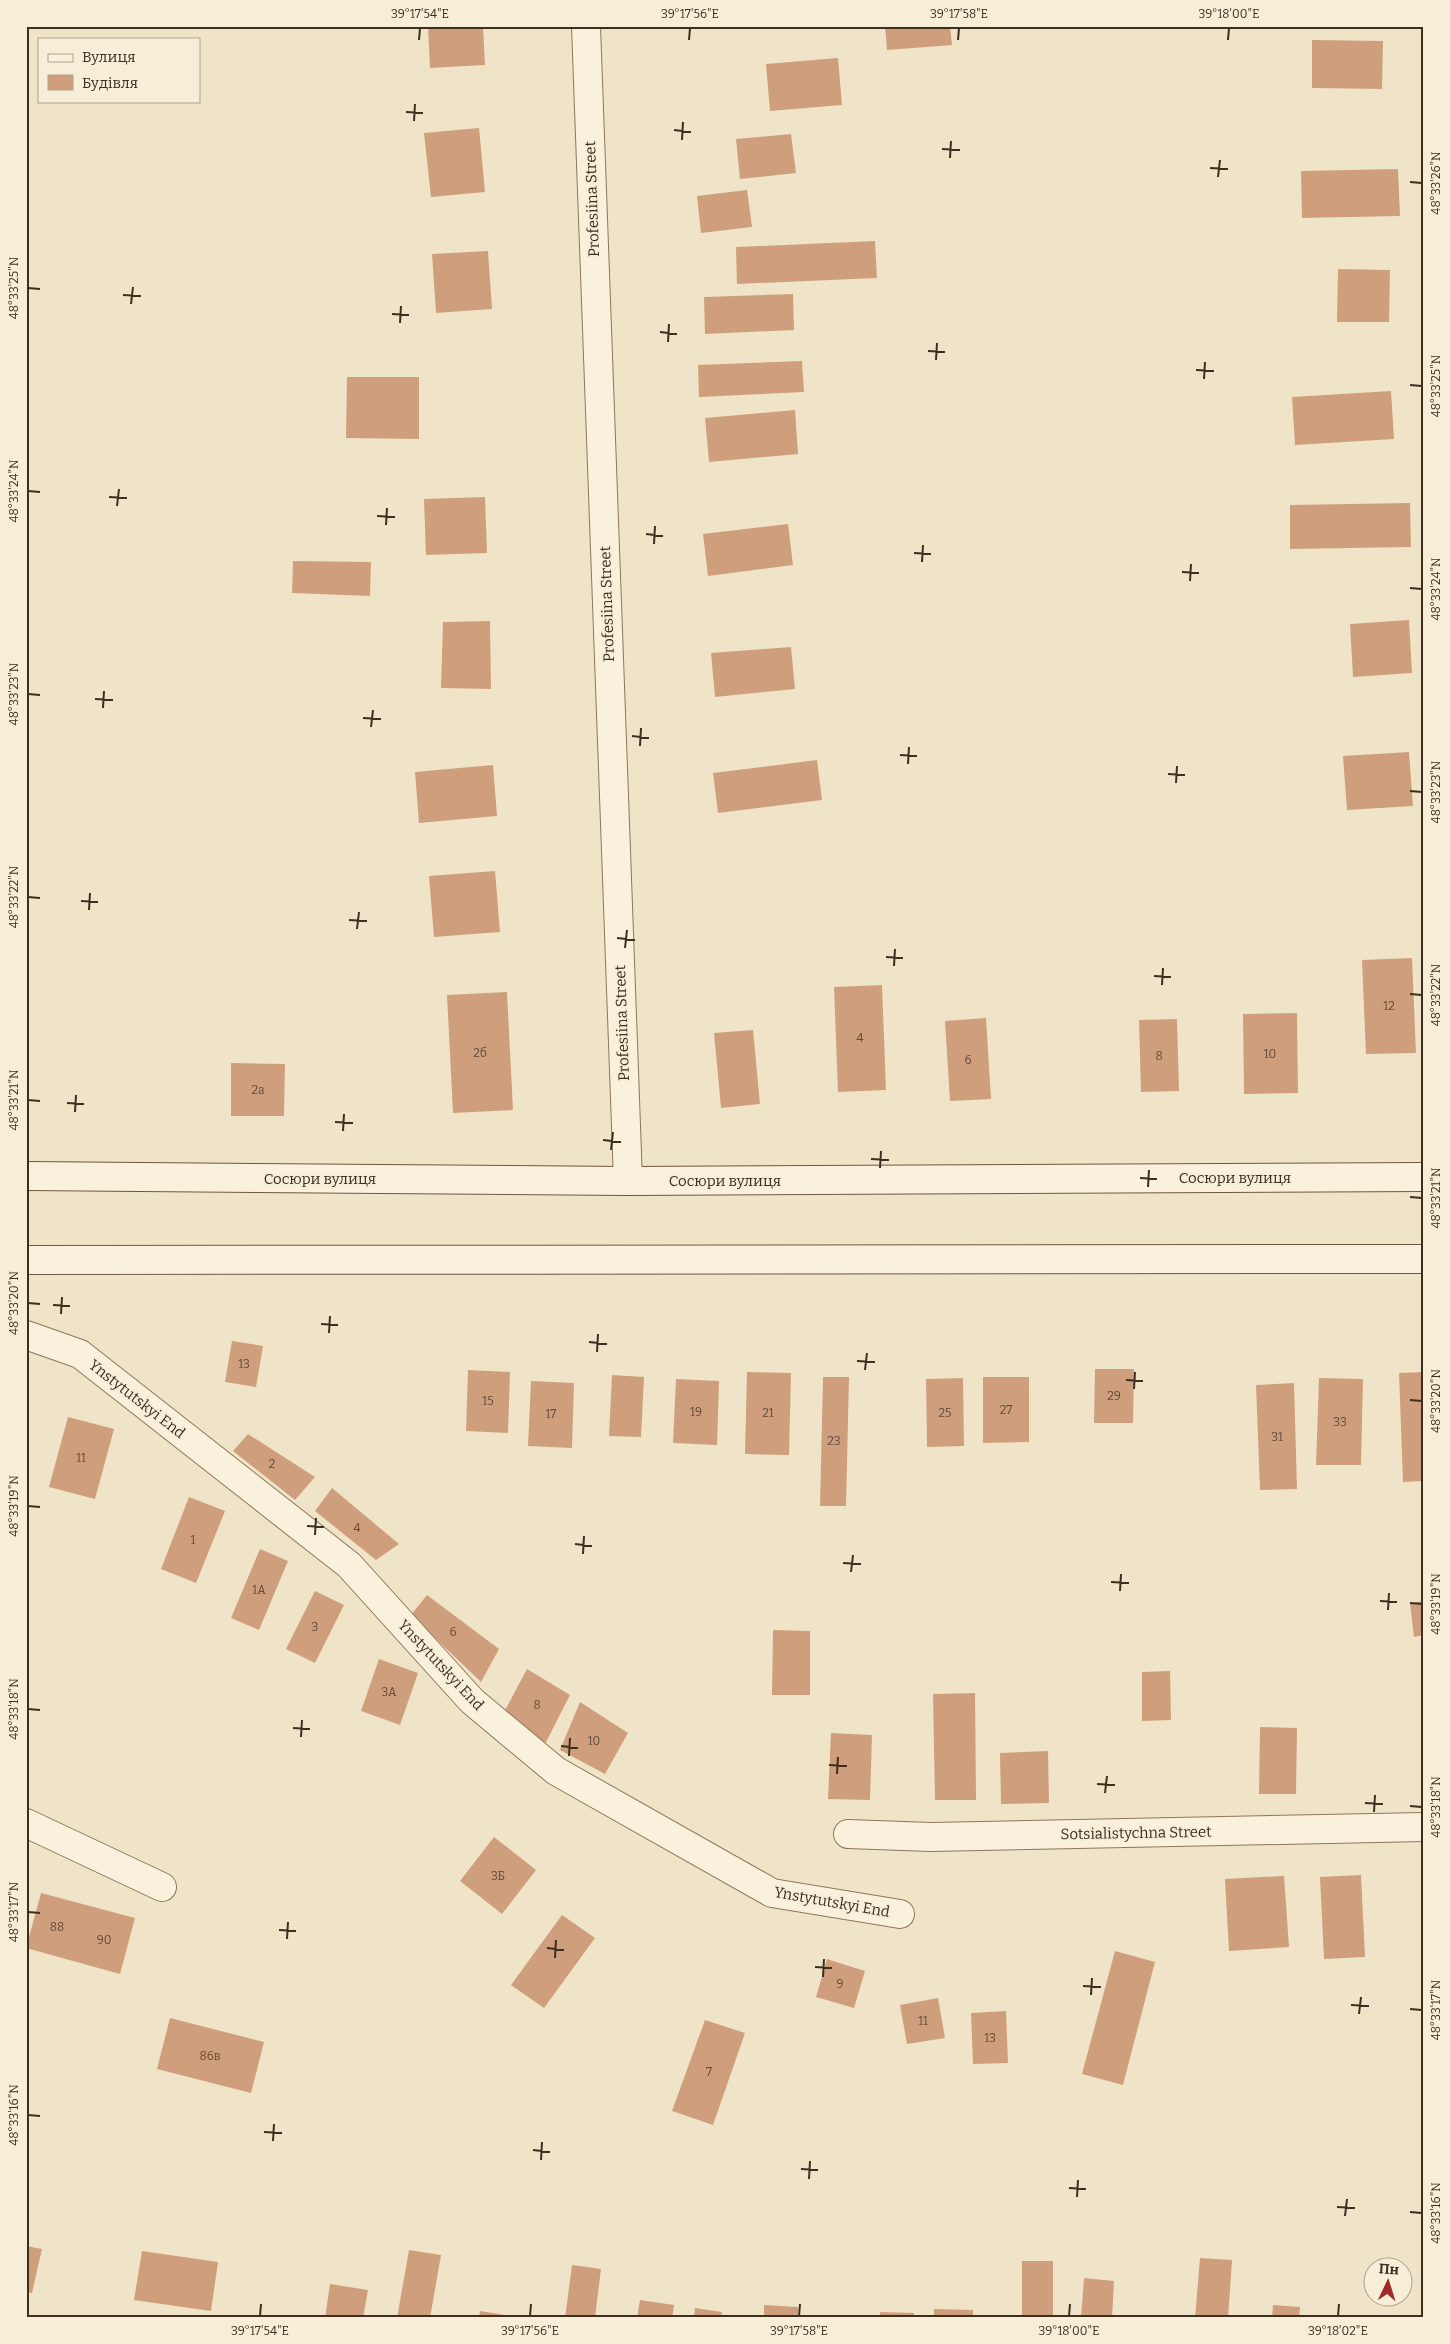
<svg xmlns="http://www.w3.org/2000/svg" width="1450" height="2344" font-family="Bitter,serif">
  <rect width="100%" height="100%" fill="#f0e4c8"/>
  <!-- building -->
  <g fill="#cf9f7d">
    <polygon points="428,26 483,26 485,65 430,68"/>
    <polygon points="885,26 950,26 952,45 887,50"/>
    <polygon points="1312,40 1383,41 1382,89 1312,88"/>
    <polygon points="838,58 842,105 770,111 766,64"/>
    <polygon points="479,128 485,192 431,197 424,133"/>
    <polygon points="791,134 796,173 740,179 736,139"/>
    <polygon points="1398,169 1400,216 1302,218 1301,171"/>
    <polygon points="747,190 752,227 701,233 697,196"/>
    <polygon points="875,241 877,278 737,284 736,247"/>
    <polygon points="488,251 492,309 436,313 432,254"/>
    <polygon points="1338,269 1390,270 1389,322 1337,322"/>
    <polygon points="793,294 794,330 705,334 704,297"/>
    <polygon points="802,361 804,392 699,397 698,365"/>
    <polygon points="347,377 419,377 419,439 346,438"/>
    <polygon points="1391,391 1394,439 1295,445 1292,397"/>
    <polygon points="795,410 798,454 709,462 705,418"/>
    <polygon points="485,497 487,553 426,555 424,499"/>
    <polygon points="1410,503 1411,547 1290,549 1290,505"/>
    <polygon points="788,524 793,565 708,576 703,534"/>
    <polygon points="293,561 371,562 370,596 292,593"/>
    <polygon points="1409,620 1412,673 1353,677 1350,624"/>
    <polygon points="490,621 491,689 441,688 443,622"/>
    <polygon points="791,647 795,689 715,697 711,653"/>
    <polygon points="1409,752 1413,806 1347,810 1343,756"/>
    <polygon points="817,760 822,800 718,813 713,773"/>
    <polygon points="493,765 497,816 419,823 415,772"/>
    <polygon points="495,871 500,932 434,937 429,876"/>
    <polygon points="1412,958 1416,1053 1366,1054 1362,960"/>
    <polygon points="882,985 886,1090 838,1092 834,987"/>
    <polygon points="507,992 513,1110 453,1113 447,995"/>
    <polygon points="1297,1013 1298,1093 1244,1094 1243,1014"/>
    <polygon points="986,1018 991,1099 950,1101 945,1021"/>
    <polygon points="1177,1019 1179,1091 1141,1092 1139,1020"/>
    <polygon points="753,1030 760,1104 721,1108 714,1033"/>
    <polygon points="231,1063 285,1064 284,1116 231,1116"/>
    <polygon points="232,1341 263,1346 256,1387 225,1382"/>
    <polygon points="1095,1369 1134,1369 1133,1423 1094,1423"/>
    <polygon points="468,1370 510,1372 508,1433 466,1431"/>
    <polygon points="747,1372 791,1373 789,1455 745,1454"/>
    <polygon points="1424,1372 1424,1481 1403,1482 1399,1373"/>
    <polygon points="612,1375 644,1377 641,1437 609,1436"/>
    <polygon points="823,1377 849,1377 846,1506 820,1506"/>
    <polygon points="983,1377 1029,1377 1029,1442 983,1443"/>
    <polygon points="963,1378 964,1446 927,1447 926,1379"/>
    <polygon points="1319,1378 1363,1379 1361,1465 1316,1465"/>
    <polygon points="676,1379 719,1381 717,1445 673,1443"/>
    <polygon points="531,1381 574,1383 572,1448 528,1446"/>
    <polygon points="1294,1383 1297,1489 1260,1490 1256,1385"/>
    <polygon points="68,1417 114,1429 95,1499 49,1487"/>
    <polygon points="248,1434 315,1477 295,1500 233,1451"/>
    <polygon points="332,1488 399,1544 376,1560 315,1511"/>
    <polygon points="189,1497 225,1511 196,1583 161,1569"/>
    <polygon points="260,1549 288,1561 259,1630 231,1618"/>
    <polygon points="315,1591 344,1605 315,1663 286,1649"/>
    <polygon points="427,1595 499,1649 481,1682 411,1615"/>
    <polygon points="1424,1601 1424,1635 1414,1637 1410,1603"/>
    <polygon points="773,1630 810,1631 810,1695 772,1695"/>
    <polygon points="379,1659 418,1673 400,1725 361,1711"/>
    <polygon points="527,1669 570,1695 545,1744 503,1714"/>
    <polygon points="1170,1671 1171,1720 1142,1721 1142,1672"/>
    <polygon points="975,1693 976,1800 935,1800 933,1694"/>
    <polygon points="580,1702 628,1733 605,1774 560,1750"/>
    <polygon points="1260,1727 1297,1728 1296,1794 1259,1794"/>
    <polygon points="831,1733 872,1735 870,1800 828,1799"/>
    <polygon points="1048,1751 1049,1803 1001,1804 1000,1753"/>
    <polygon points="494,1837 536,1870 502,1914 460,1881"/>
    <polygon points="1361,1875 1365,1957 1324,1959 1320,1877"/>
    <polygon points="1284,1876 1289,1947 1229,1951 1225,1879"/>
    <polygon points="41,1893 135,1918 120,1974 26,1948"/>
    <polygon points="562,1915 595,1938 544,2008 511,1985"/>
    <polygon points="1115,1951 1155,1962 1123,2085 1082,2074"/>
    <polygon points="827,1959 865,1971 854,2008 816,1997"/>
    <polygon points="938,1998 945,2038 907,2044 900,2005"/>
    <polygon points="1006,2011 1008,2063 973,2064 971,2013"/>
    <polygon points="170,2018 264,2042 251,2093 157,2069"/>
    <polygon points="705,2020 745,2033 713,2125 672,2111"/>
    <polygon points="26,2246 42,2249 32,2293 26,2292"/>
    <polygon points="409,2250 441,2255 430,2318 397,2318"/>
    <polygon points="142,2251 218,2262 211,2311 134,2300"/>
    <polygon points="1200,2258 1232,2260 1228,2318 1195,2318"/>
    <rect x="1022" y="2261" width="31" height="57"/>
    <polygon points="572,2265 601,2269 595,2318 565,2318"/>
    <polygon points="1084,2278 1114,2281 1112,2318 1081,2318"/>
    <polygon points="330,2284 368,2290 363,2318 325,2318"/>
    <polygon points="640,2300 674,2305 672,2318 637,2318"/>
    <polygon points="764,2305 798,2307 798,2318 764,2318"/>
    <polygon points="1273,2305 1300,2307 1299,2318 1272,2318"/>
    <polygon points="695,2308 722,2312 721,2318 694,2318"/>
    <polygon points="934,2309 973,2310 973,2318 934,2318"/>
    <polygon points="480,2311 511,2316 511,2318 479,2318"/>
    <polygon points="880,2312 914,2313 914,2318 880,2318"/>
  </g>
  <g fill="none" stroke-linecap="round" stroke-linejoin="round">
    <defs>
      <g id="street">
        <polyline points="586,26 628,1181"/>
        <polyline points="26,1335 80,1354 349,1565 472,1701 556,1771 772,1893 900,1914"/>
        <polyline points="26,1823 162,1887"/>
        <polyline points="848,1834 931,1837 1424,1827"/>
      </g>
      <g id="secondary">
        <polyline points="26,1176 628,1181 1424,1177"/>
        <polyline points="26,1260 1424,1259"/>
      </g>
    </defs>
    <!-- street casing -->
    <use href="#street" stroke="#8d765c" stroke-width="30"/>
    <!-- secondary casing -->
    <use href="#secondary" stroke="#6f573f" stroke-width="30"/>
    <!-- street -->
    <use href="#street" stroke="#faf1dc" stroke-width="28"/>
    <!-- secondary -->
    <use href="#secondary" stroke="#faf1dc" stroke-width="28"/>
  </g>
  <!-- ticks -->
  <path fill="none" stroke="#3d2e20" stroke-width="2" d="M419 40 420 28M689 40 690 28M958 40 959 28M1228 40 1229 28M406 112 423 113M414 121 415 104M674 130 691 132M682 140 683 122M942 149 960 150M950 158 951 141M1210 168 1228 169M1218 177 1220 160M1410 182 1422 183M28 288 40 289M123 295 141 296M131 304 133 287M392 314 409 315M400 323 401 306M660 332 677 334M668 342 669 324M928 351 945 352M936 360 937 343M1196 370 1214 371M1204 379 1205 362M1410 385 1422 386M28 491 40 492M109 497 127 498M117 506 119 489M377 516 395 517M386 525 387 508M646 534 663 536M654 544 655 526M914 553 931 554M922 562 923 545M1182 572 1199 573M1190 581 1191 564M1410 588 1422 589M28 694 40 695M95 699 113 700M103 708 104 691M363 718 381 719M371 727 373 710M632 736 649 738M640 746 641 728M900 755 917 756M908 764 909 747M1168 774 1185 775M1176 783 1177 766M1410 791 1422 792M28 897 40 898M81 901 98 902M89 910 90 893M349 920 367 921M357 929 359 912M617 938 635 940M625 948 627 930M886 957 903 958M894 966 895 949M1154 976 1171 977M1162 985 1163 968M1410 994 1422 995M28 1100 40 1101M67 1103 84 1104M75 1112 76 1095M335 1122 353 1123M343 1131 344 1114M603 1140 621 1142M611 1150 613 1132M871 1159 889 1160M880 1168 881 1151M1140 1178 1157 1179M1148 1187 1149 1170M1410 1197 1422 1198M28 1303 40 1304M53 1305 70 1306M61 1314 62 1297M321 1324 338 1325M329 1333 330 1316M589 1342 607 1344M597 1352 598 1334M857 1361 875 1362M865 1370 867 1353M1126 1380 1143 1381M1134 1389 1135 1372M1410 1400 1422 1401M28 1506 40 1507M307 1526 324 1527M315 1535 316 1518M575 1544 592 1546M583 1554 584 1536M843 1563 861 1564M851 1572 853 1555M1111 1582 1129 1583M1120 1591 1121 1574M1380 1601 1397 1602M1410 1603 1422 1604M1388 1610 1389 1593M28 1709 40 1710M293 1728 310 1729M301 1737 302 1720M561 1746 578 1748M569 1756 570 1738M829 1765 847 1766M837 1774 838 1757M1097 1784 1115 1785M1105 1793 1107 1776M1365 1803 1383 1804M1410 1806 1422 1807M1374 1812 1375 1795M28 1912 40 1913M279 1930 296 1931M287 1939 288 1922M547 1948 564 1950M555 1958 556 1940M815 1967 832 1968M823 1977 824 1959M1083 1986 1101 1987M1091 1995 1092 1978M1351 2005 1369 2006M1410 2009 1422 2010M1359 2014 1361 1997M28 2115 40 2116M264 2132 282 2133M273 2141 274 2124M533 2150 550 2152M541 2160 542 2142M801 2169 818 2170M809 2179 810 2161M1069 2188 1086 2189M1077 2197 1078 2180M1337 2207 1355 2208M1410 2212 1422 2213M1345 2216 1347 2199M260 2316 261 2304M530 2316 531 2304M799 2316 800 2304M1069 2316 1070 2304M1338 2316 1339 2304"/>
  <g text-anchor="middle" dominant-baseline="central" stroke-width="4.5" stroke-linejoin="round" paint-order="stroke">
    <!-- number labels -->
    <g font-size="12" fill="#624a37">
      <text x="1389" y="1006">12</text>
      <text x="860" y="1038">4</text>
      <text x="480" y="1053">2б</text>
      <text x="1270" y="1054">10</text>
      <text x="1159" y="1056">8</text>
      <text x="968" y="1060">6</text>
      <text x="258" y="1090">2а</text>
      <text x="244" y="1364">13</text>
      <text x="1114" y="1396">29</text>
      <text x="488" y="1401">15</text>
      <text x="1006" y="1410">27</text>
      <text x="696" y="1412">19</text>
      <text x="768" y="1413">21</text>
      <text x="945" y="1413">25</text>
      <text x="551" y="1414">17</text>
      <text x="1340" y="1422">33</text>
      <text x="1277" y="1437">31</text>
      <text x="834" y="1441">23</text>
      <text x="81" y="1458">11</text>
      <text x="272" y="1464">2</text>
      <text x="357" y="1528">4</text>
      <text x="193" y="1540">1</text>
      <text x="259" y="1590">1А</text>
      <text x="315" y="1627">3</text>
      <text x="453" y="1632">6</text>
      <text x="389" y="1692">3А</text>
      <text x="537" y="1705">8</text>
      <text x="594" y="1741">10</text>
      <text x="498" y="1876">3Б</text>
      <text x="57" y="1927">88</text>
      <text x="104" y="1940">90</text>
      <text x="840" y="1984">9</text>
      <text x="923" y="2021">11</text>
      <text x="990" y="2038">13</text>
      <text x="210" y="2056">86в</text>
      <text x="709" y="2072">7</text>
    </g>
    <!-- street labels -->
    <g font-size="15" fill="#3d2e20" stroke="#f7eed8">
      <text transform="translate(592 199) rotate(-92)">Profesiina Street</text>
      <text transform="translate(607 604) rotate(-92)">Profesiina Street</text>
      <text transform="translate(622 1023) rotate(-92)">Profesiina Street</text>
      <text x="1235" y="1178">Сосюри вулиця</text>
      <text x="320" y="1179">Сосюри вулиця</text>
      <text x="725" y="1181">Сосюри вулиця</text>
      <text transform="translate(137 1399) rotate(38)">Ynstytutskyi End</text>
      <text transform="translate(441 1665) rotate(47)">Ynstytutskyi End</text>
      <text transform="translate(1136 1833) rotate(-1)">Sotsialistychna Street</text>
      <text transform="translate(832 1902) rotate(10)">Ynstytutskyi End</text>
    </g>
  </g>
  <!-- border -->
  <rect width="1450" height="2344" fill="none" stroke="#f7eed8" stroke-width="55"/>
  <!-- legend -->
  <rect x="38" y="38" width="162" height="65" fill="#f7eed8" stroke="#ada18e"/>
  <rect x="48" y="54" width="25" height="8" fill="#faf1dc" stroke="#ada18e"/>
  <text x="82" y="62" font-size="15" fill="#3d2e20">Вулиця</text>
  <rect x="48" y="75" width="25" height="15" fill="#cf9f7d" stroke="#ada18e"/>
  <text x="82" y="88" font-size="15" fill="#3d2e20">Будівля</text>
  <!-- north arrow -->
  <g transform="translate(1388 2282) rotate(4)"><circle r="24" fill="#f7eed8" stroke="#ada18e"/>
  <path d="M0-4L9 19L0 12L-9 19Z" fill="#9e2a2b"/>
  <text y="-8" font-size="14" font-weight="bold" text-anchor="middle" fill="#3d2e20">Пн</text>
  </g>
  <rect x="28" y="28" width="1394" height="2288" fill="none" stroke="#3d2e20" stroke-width="2"/>
  <g font-size="12" text-anchor="middle" fill="#3d2e20">
    <text x="420" y="18">39°17'54"E</text>
    <text x="690" y="18">39°17'56"E</text>
    <text x="959" y="18">39°17'58"E</text>
    <text x="1229" y="18">39°18'00"E</text>
    <text transform="translate(1436 183) rotate(-90)" y="4">48°33'26"N</text>
    <text transform="translate(14 288) rotate(-90)" y="4">48°33'25"N</text>
    <text transform="translate(1436 386) rotate(-90)" y="4">48°33'25"N</text>
    <text transform="translate(14 491) rotate(-90)" y="4">48°33'24"N</text>
    <text transform="translate(1436 589) rotate(-90)" y="4">48°33'24"N</text>
    <text transform="translate(14 694) rotate(-90)" y="4">48°33'23"N</text>
    <text transform="translate(1436 792) rotate(-90)" y="4">48°33'23"N</text>
    <text transform="translate(14 897) rotate(-90)" y="4">48°33'22"N</text>
    <text transform="translate(1436 995) rotate(-90)" y="4">48°33'22"N</text>
    <text transform="translate(14 1100) rotate(-90)" y="4">48°33'21"N</text>
    <text transform="translate(1436 1198) rotate(-90)" y="4">48°33'21"N</text>
    <text transform="translate(14 1303) rotate(-90)" y="4">48°33'20"N</text>
    <text transform="translate(1436 1401) rotate(-90)" y="4">48°33'20"N</text>
    <text transform="translate(14 1506) rotate(-90)" y="4">48°33'19"N</text>
    <text transform="translate(1436 1604) rotate(-90)" y="4">48°33'19"N</text>
    <text transform="translate(14 1709) rotate(-90)" y="4">48°33'18"N</text>
    <text transform="translate(1436 1807) rotate(-90)" y="4">48°33'18"N</text>
    <text transform="translate(14 1912) rotate(-90)" y="4">48°33'17"N</text>
    <text transform="translate(1436 2010) rotate(-90)" y="4">48°33'17"N</text>
    <text transform="translate(14 2115) rotate(-90)" y="4">48°33'16"N</text>
    <text transform="translate(1436 2213) rotate(-90)" y="4">48°33'16"N</text>
    <text x="260" y="2335">39°17'54"E</text>
    <text x="530" y="2335">39°17'56"E</text>
    <text x="799" y="2335">39°17'58"E</text>
    <text x="1069" y="2335">39°18'00"E</text>
    <text x="1338" y="2335">39°18'02"E</text>
  </g>
</svg>
